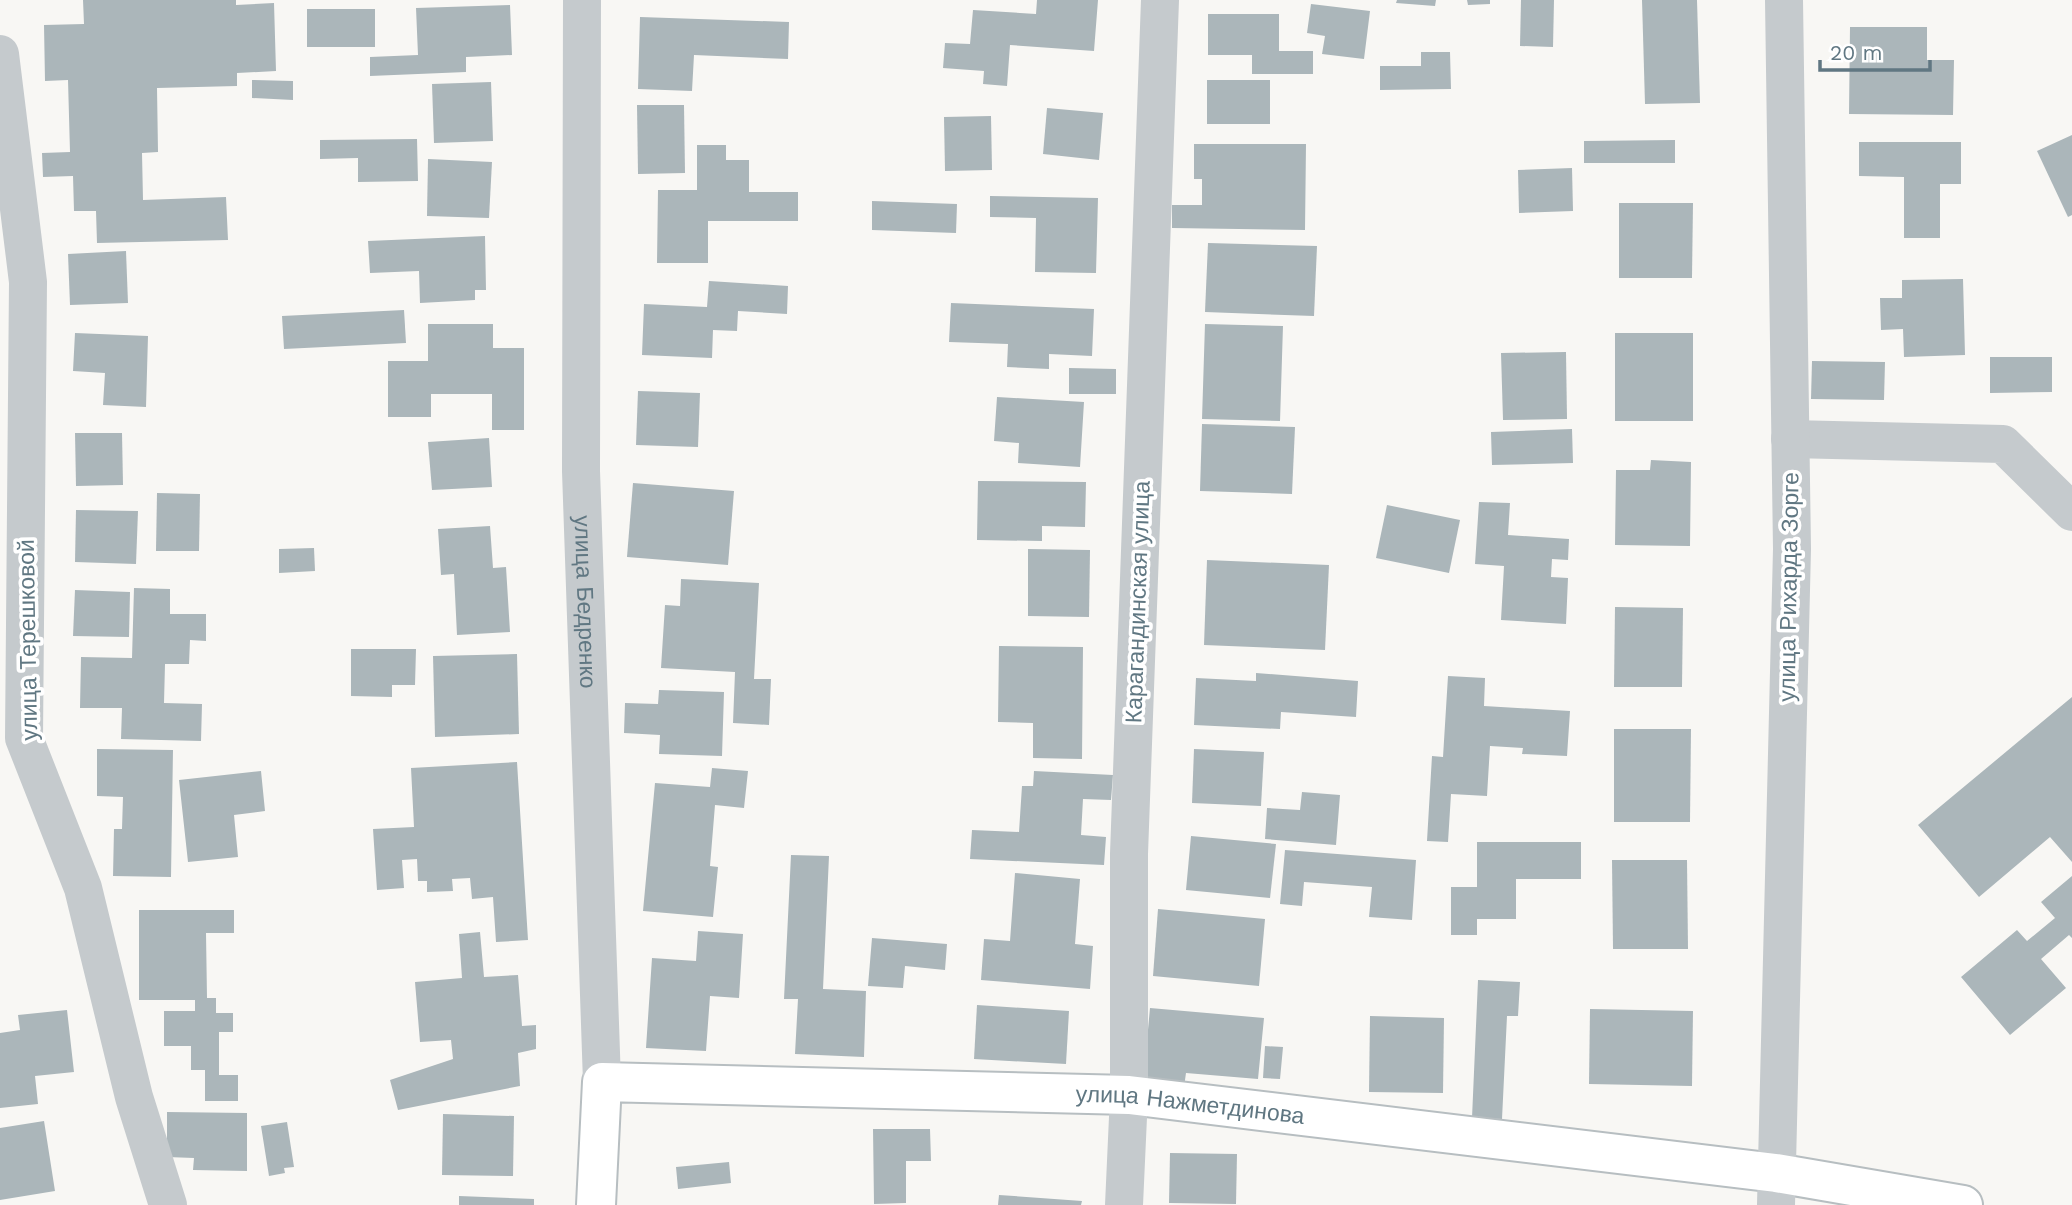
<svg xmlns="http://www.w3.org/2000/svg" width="2072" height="1205" font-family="'Work Sans',sans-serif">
  <rect width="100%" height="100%" fill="#f8f7f4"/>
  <!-- building -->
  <g fill="#abb6ba">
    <polygon points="83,0 236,0 236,5 274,3 276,71 237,73 237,86 157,88 158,152 142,153 143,200 226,197 228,240 97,243 96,211 74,211 73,176 43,177 42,153 70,152 68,80 45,81 44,25 84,24"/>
    <polygon points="1037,0 1098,0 1094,51 1010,45 1007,86 983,84 984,71 943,68 945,43 970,44 973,10 1036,14"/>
    <polygon points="1397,0 1436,0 1435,6 1396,3"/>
    <polygon points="1467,0 1490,0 1490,4 1468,5"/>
    <polygon points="1521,0 1554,0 1553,47 1520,46"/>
    <polygon points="1642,0 1697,0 1700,103 1645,104"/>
    <polygon points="1311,4 1370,11 1364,59 1322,54 1325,36 1307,33"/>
    <polygon points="510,5 512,55 466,57 466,72 370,76 370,57 418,55 416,8"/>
    <rect x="307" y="9" width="68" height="38"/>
    <polygon points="1208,14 1279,14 1279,51 1313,51 1313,74 1252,74 1252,55 1208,55"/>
    <polygon points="640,17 789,22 788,59 694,55 692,91 638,89"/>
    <polygon points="1850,27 1927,27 1927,60 1954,60 1953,115 1849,114"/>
    <polygon points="1421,52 1450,52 1451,89 1380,90 1380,66 1421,66"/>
    <polygon points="252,80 293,81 293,100 252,98"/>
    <rect x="1207" y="80" width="63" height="44"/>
    <polygon points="491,82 493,141 434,143 432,84"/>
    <polygon points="637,105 684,105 685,173 638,174"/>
    <polygon points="1047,108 1103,113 1099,160 1043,154"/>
    <polygon points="991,116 992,170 945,171 944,117"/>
    <polygon points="2072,135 2072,215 2068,217 2037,151"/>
    <polygon points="417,139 418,181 358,182 358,158 320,159 320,140"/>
    <polygon points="1675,140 1675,163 1584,163 1584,141"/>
    <polygon points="1859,142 1961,142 1961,184 1940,184 1940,238 1904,238 1904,177 1859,176"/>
    <polygon points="1194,144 1306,144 1305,230 1172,228 1172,205 1202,205 1202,179 1194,179"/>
    <polygon points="697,145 726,145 726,160 749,160 749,192 798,192 798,221 708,221 708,263 657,263 658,190 697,190"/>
    <polygon points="428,159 492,162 489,218 427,216"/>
    <polygon points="1572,168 1573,211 1519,213 1518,170"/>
    <polygon points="990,196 1098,198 1096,273 1035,272 1036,218 990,217"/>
    <polygon points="872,201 957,204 956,233 872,230"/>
    <polygon points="1619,203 1693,203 1692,278 1619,278"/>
    <polygon points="485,236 486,290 475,290 475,300 420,303 419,271 370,273 368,241"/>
    <polygon points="1208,243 1317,246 1314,316 1205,312"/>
    <polygon points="126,251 128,303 70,305 68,254"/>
    <polygon points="1963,279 1965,355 1904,357 1903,329 1881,330 1880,298 1902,298 1902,280"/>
    <polygon points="709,281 788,286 787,314 738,311 737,331 713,330 712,358 642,355 644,304 707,307"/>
    <polygon points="951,303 1094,309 1092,356 1049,354 1049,369 1007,367 1008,344 949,342"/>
    <polygon points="404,310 406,343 284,349 282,316"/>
    <polygon points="428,324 493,324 493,348 524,348 524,430 492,430 492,394 431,394 431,417 388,417 388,361 428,361"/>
    <polygon points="1205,324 1283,326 1280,421 1202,419"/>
    <polygon points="75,333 148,336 146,407 103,405 105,373 73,371"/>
    <rect x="1615" y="333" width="78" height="88"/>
    <polygon points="1566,352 1567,419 1503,420 1501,353"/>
    <polygon points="1990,357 2052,357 2052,392 1990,393"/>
    <polygon points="1812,361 1885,362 1884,400 1811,399"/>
    <polygon points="1069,368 1116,369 1116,394 1069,394"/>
    <polygon points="638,391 700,393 698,447 636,445"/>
    <polygon points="997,397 1084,402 1080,467 1018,463 1019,443 994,441"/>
    <polygon points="1202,424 1295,427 1292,494 1200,491"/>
    <polygon points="1572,429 1573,463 1492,465 1491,432"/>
    <polygon points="75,433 122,433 123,485 76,486"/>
    <polygon points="489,438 492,487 432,490 428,442"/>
    <polygon points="1651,460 1691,462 1690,546 1615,545 1616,470 1650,470"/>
    <polygon points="978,481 1086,482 1085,527 1042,526 1042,541 977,540"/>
    <polygon points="633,483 734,491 728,565 627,557"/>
    <polygon points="157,493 200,494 199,551 156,551"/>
    <polygon points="1479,502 1510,503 1508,535 1569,539 1568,560 1552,559 1551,577 1568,578 1566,624 1501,620 1504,566 1475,564"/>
    <polygon points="1387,505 1460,520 1449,573 1376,558"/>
    <polygon points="76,510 138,511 136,564 75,562"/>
    <polygon points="490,526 493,568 506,567 510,632 457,635 454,574 441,575 438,529"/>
    <polygon points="314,548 315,571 279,573 279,549"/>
    <polygon points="1028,549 1090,550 1089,617 1028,616"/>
    <polygon points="1207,560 1329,565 1325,650 1204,645"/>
    <polygon points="681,579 759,583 754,679 771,679 769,725 733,723 735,672 661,668 665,605 680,606"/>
    <polygon points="134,588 170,589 170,614 206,614 206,641 190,640 189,664 165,664 164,703 202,704 201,741 121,739 122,708 80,708 81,657 132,658"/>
    <polygon points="75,590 130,592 129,637 73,636"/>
    <polygon points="1615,607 1683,608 1682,687 1614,687"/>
    <polygon points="999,646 1083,647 1082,759 1033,758 1033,723 998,722"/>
    <polygon points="351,649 416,649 415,685 392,685 392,697 351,696"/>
    <polygon points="517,654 519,734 435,737 433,656"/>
    <polygon points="1256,673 1358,681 1356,717 1281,712 1280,729 1194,725 1196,678 1256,681"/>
    <polygon points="1448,676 1485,678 1484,706 1570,711 1567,756 1522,754 1523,748 1490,746 1487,796 1451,794 1448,842 1427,841 1432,756 1443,757"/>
    <polygon points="659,690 724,692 722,756 659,754 660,735 624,733 625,703 658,704"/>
    <polygon points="2072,697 2072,862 2050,837 1979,897 1918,825"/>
    <polygon points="1614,729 1691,729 1690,822 1614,822"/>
    <polygon points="97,749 173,750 171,877 113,876 114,829 122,829 123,797 97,796"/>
    <polygon points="1194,749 1264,752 1261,806 1192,803"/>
    <polygon points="517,762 528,940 496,942 493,897 472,899 470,878 452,879 453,891 427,892 427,881 418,881 417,859 402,860 404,888 377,890 373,829 414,827 411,768"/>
    <polygon points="712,768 748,771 744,808 715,805 710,866 718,867 713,917 643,911 655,783 710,787"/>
    <polygon points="261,771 265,811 234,815 238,857 188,862 179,780"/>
    <polygon points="1034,771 1113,775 1111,800 1083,799 1081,835 1106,837 1104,865 970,859 972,830 1019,832 1022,786 1033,786"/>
    <polygon points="1302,792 1340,795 1336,845 1265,839 1267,808 1300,810"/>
    <polygon points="1191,836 1276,844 1270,898 1186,890"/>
    <polygon points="1477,842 1581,842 1581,879 1516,879 1516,919 1477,919 1477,935 1451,935 1451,887 1477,887"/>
    <polygon points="1285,850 1416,860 1412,920 1369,917 1372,887 1304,882 1302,906 1280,904"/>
    <polygon points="791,855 829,856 823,989 866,991 864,1057 795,1054 798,999 784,999"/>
    <polygon points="1612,860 1687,860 1688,949 1613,949"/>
    <polygon points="1015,873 1080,879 1075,944 1093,946 1090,989 981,980 984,939 1010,941"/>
    <polygon points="2072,876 2072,938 2069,935 2041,959 2066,988 2010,1035 1961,977 2017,930 2027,941 2055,918 2041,902"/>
    <polygon points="1158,909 1265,919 1259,986 1153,976"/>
    <polygon points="139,910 234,910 234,933 206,933 207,998 216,998 216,1013 233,1013 233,1032 219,1032 219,1075 238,1075 238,1101 205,1101 205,1070 191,1070 191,1046 164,1046 164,1011 195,1011 195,1000 139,1000"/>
    <polygon points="698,931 743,934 739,998 710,996 706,1051 646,1048 652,958 696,961"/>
    <polygon points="480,932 484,977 518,975 522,1026 536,1025 536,1049 518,1053 520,1086 398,1110 390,1080 453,1059 451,1040 420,1042 415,982 462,978 459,934"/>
    <polygon points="872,938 947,944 945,970 905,966 903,988 868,986"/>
    <polygon points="1478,980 1520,982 1518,1016 1507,1016 1502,1119 1472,1118"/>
    <polygon points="977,1005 1069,1011 1066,1064 974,1059"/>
    <polygon points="1150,1008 1264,1018 1258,1079 1186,1073 1184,1087 1143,1084"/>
    <polygon points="1590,1009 1693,1011 1692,1086 1589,1084"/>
    <polygon points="67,1010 74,1072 35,1076 38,1104 0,1108 0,1033 20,1030 18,1015"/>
    <polygon points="1370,1016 1444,1018 1443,1093 1369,1092"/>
    <polygon points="1265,1046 1283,1047 1280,1079 1263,1078"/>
    <polygon points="167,1112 247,1113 247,1171 193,1170 194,1158 167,1157"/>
    <polygon points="443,1114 514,1116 513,1176 442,1175"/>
    <polygon points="44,1121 55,1191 0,1200 0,1128"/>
    <polygon points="287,1122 294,1167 284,1168 285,1173 269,1176 261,1126"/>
    <polygon points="873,1129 930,1129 931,1161 906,1161 906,1203 874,1204"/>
    <polygon points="1170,1153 1237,1154 1236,1204 1169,1203"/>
    <polygon points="729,1162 731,1183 678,1189 676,1167"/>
    <polygon points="999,1195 1082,1201 1081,1205 998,1205"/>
    <polygon points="459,1196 534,1199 534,1205 459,1205"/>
  </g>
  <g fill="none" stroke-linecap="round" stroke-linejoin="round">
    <defs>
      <g id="secondary">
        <path id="s2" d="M596 1205 602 1082 1129 1095 1776 1173 1963 1205"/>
      </g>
    </defs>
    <!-- secondary casing -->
    <use href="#secondary" stroke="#b7bec1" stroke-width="42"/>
    <!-- street -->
    <g stroke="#c5cacd" stroke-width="38">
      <path id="s1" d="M582 0 581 471 602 1082"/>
      <polyline points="0,54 28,282 24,738 83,888 134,1097 168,1205"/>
      <polyline points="1790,439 2003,444 2072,512"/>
      <polyline points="1124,1205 1129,1095 1129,854 1160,0"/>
      <polyline points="1776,1205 1792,549 1784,0"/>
    </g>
    <!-- secondary -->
    <use href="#secondary" stroke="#fff" stroke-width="38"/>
  </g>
  <g text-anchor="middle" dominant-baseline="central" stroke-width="7" stroke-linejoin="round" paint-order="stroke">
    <!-- street labels -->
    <g font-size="23" fill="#607782" stroke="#fff">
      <text transform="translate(1789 587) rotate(-89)">улица Рихарда Зорге</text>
      <text transform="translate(1138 602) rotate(-88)">Карагандинская улица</text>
      <text stroke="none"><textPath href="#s1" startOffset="602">улица Бедренко</textPath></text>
      <text transform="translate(28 640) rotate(-91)">улица Терешковой</text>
      <text stroke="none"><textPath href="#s2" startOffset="712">улица Нажметдинова</textPath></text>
    </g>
  </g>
  <!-- scale -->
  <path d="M1820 60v10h110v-10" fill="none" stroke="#607782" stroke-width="3.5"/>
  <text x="1830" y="60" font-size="21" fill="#607782" stroke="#ffffff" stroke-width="5" paint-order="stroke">20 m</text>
</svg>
